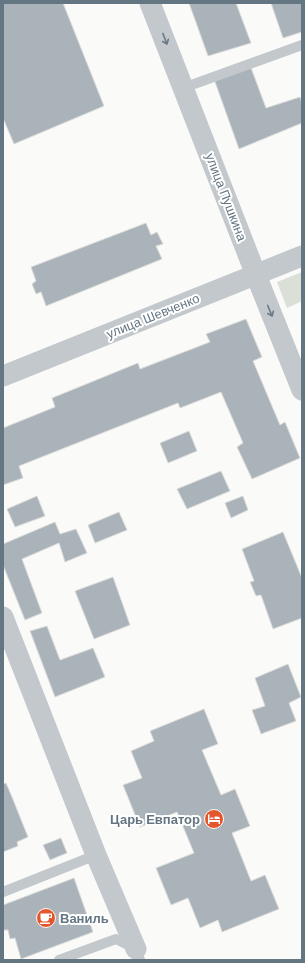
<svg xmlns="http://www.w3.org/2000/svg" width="305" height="963" font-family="'DM Sans',sans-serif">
  <rect width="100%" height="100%" fill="#fafaf8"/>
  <!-- green -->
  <polygon fill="#dadfd7" points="302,272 302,301 287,308 277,282"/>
  <!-- building -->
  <g fill="#aab3b9" stroke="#dcdcda">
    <polygon points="3,3 63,3 104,106 14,144 3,118"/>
    <polygon points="189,3 236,3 251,43 208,56"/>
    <polygon points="271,3 302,3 302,32 283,38"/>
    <polygon points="250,65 266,108 300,97 302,103 302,123 239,149 214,79"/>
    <polygon points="146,223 151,235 157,232 163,244 156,246 162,259 46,306 41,292 36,294 32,284 36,281 31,267"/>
    <polygon points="246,319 262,357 253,361 280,425 285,422 300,458 252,479 237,447 243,443 221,392 180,408 178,403 19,466 23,478 3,485 3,428 55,407 52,398 138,363 140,369 210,342 206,334"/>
    <polygon points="189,431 197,451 168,463 160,443"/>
    <polygon points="221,471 230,491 187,509 177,489"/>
    <polygon points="37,496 45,516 15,527 7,509"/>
    <polygon points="243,496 248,510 231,518 225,503"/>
    <polygon points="119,512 127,530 95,543 88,525"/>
    <polygon points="55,522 60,534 76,529 87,553 65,562 59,543 22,559 42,613 25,620 3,565 3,544"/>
    <polygon points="283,532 302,578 302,618 273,629 261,595 256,596 250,582 254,581 242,549"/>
    <polygon points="113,577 130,625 94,639 75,591"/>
    <polygon points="47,626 60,660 93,648 105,677 55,697 30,631"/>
    <polygon points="288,664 301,697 289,703 296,721 261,734 252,710 265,706 255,678"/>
    <polygon points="204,709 218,744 202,750 221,795 235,789 250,826 232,833 251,881 265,875 279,909 222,932 218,920 200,928 188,898 171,905 156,868 194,853 177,812 140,827 123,785 142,778 131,751 154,741 150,731"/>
    <polygon points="6,783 12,797 28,837 17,842 18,846 3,852 3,784"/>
    <polygon points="61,838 67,853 50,860 43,845"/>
    <polygon points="74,878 93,932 21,959 15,938 10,939 8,930 3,930 3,905"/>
  </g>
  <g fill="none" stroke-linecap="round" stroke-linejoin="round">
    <!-- service -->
    <g stroke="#c3c8cc" stroke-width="10">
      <polyline points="183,88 302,45"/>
      <polyline points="3,892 96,855"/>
      <polyline points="59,960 116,939 136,949 140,960"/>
    </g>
    <!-- minor -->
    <g stroke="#c3c8cc" stroke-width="21">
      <polyline points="150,3 256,275 302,390"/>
      <polyline points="3,376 302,256"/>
      <polyline points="3,617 96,855 136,949"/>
    </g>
  </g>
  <!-- one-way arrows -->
  <defs><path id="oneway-shaft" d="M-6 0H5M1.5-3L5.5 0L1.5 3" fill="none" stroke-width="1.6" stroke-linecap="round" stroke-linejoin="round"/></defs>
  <g stroke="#6a7a87">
    <use href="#oneway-shaft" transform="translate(165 39) rotate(69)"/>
    <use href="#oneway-shaft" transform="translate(270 311) rotate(68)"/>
  </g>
  <!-- icons -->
  <defs>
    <symbol id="hotel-disc" viewBox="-11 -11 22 22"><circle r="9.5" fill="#e4572e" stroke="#fff"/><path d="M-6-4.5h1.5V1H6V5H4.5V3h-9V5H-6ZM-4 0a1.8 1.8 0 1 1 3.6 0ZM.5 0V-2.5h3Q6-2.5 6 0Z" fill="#fff"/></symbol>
    <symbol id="cafe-disc" viewBox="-11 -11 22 22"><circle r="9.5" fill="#e4572e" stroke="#fff"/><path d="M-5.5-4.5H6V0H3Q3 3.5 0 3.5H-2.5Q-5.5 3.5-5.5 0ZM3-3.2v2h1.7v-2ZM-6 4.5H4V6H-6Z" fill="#fff"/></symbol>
  </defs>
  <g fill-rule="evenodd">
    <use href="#hotel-disc" x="203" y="808" width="22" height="22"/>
    <use href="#cafe-disc" x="35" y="907" width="22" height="22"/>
  </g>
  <g text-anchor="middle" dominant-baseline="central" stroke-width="4" stroke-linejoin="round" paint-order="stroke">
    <!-- street labels -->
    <g font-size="13" fill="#657683" stroke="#fff">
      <text transform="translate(226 197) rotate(69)">улица Пушкина</text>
      <text transform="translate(153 316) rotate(-22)">улица Шевченко</text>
    </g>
    <!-- poi labels -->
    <g font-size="13" font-weight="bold" fill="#657683" stroke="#fff" text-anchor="end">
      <text x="200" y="819">Царь Евпатор</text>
      <text x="60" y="918" text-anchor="start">Ваниль</text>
    </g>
  </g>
  <!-- border -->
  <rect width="305" height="963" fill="none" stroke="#657683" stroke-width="8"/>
</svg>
